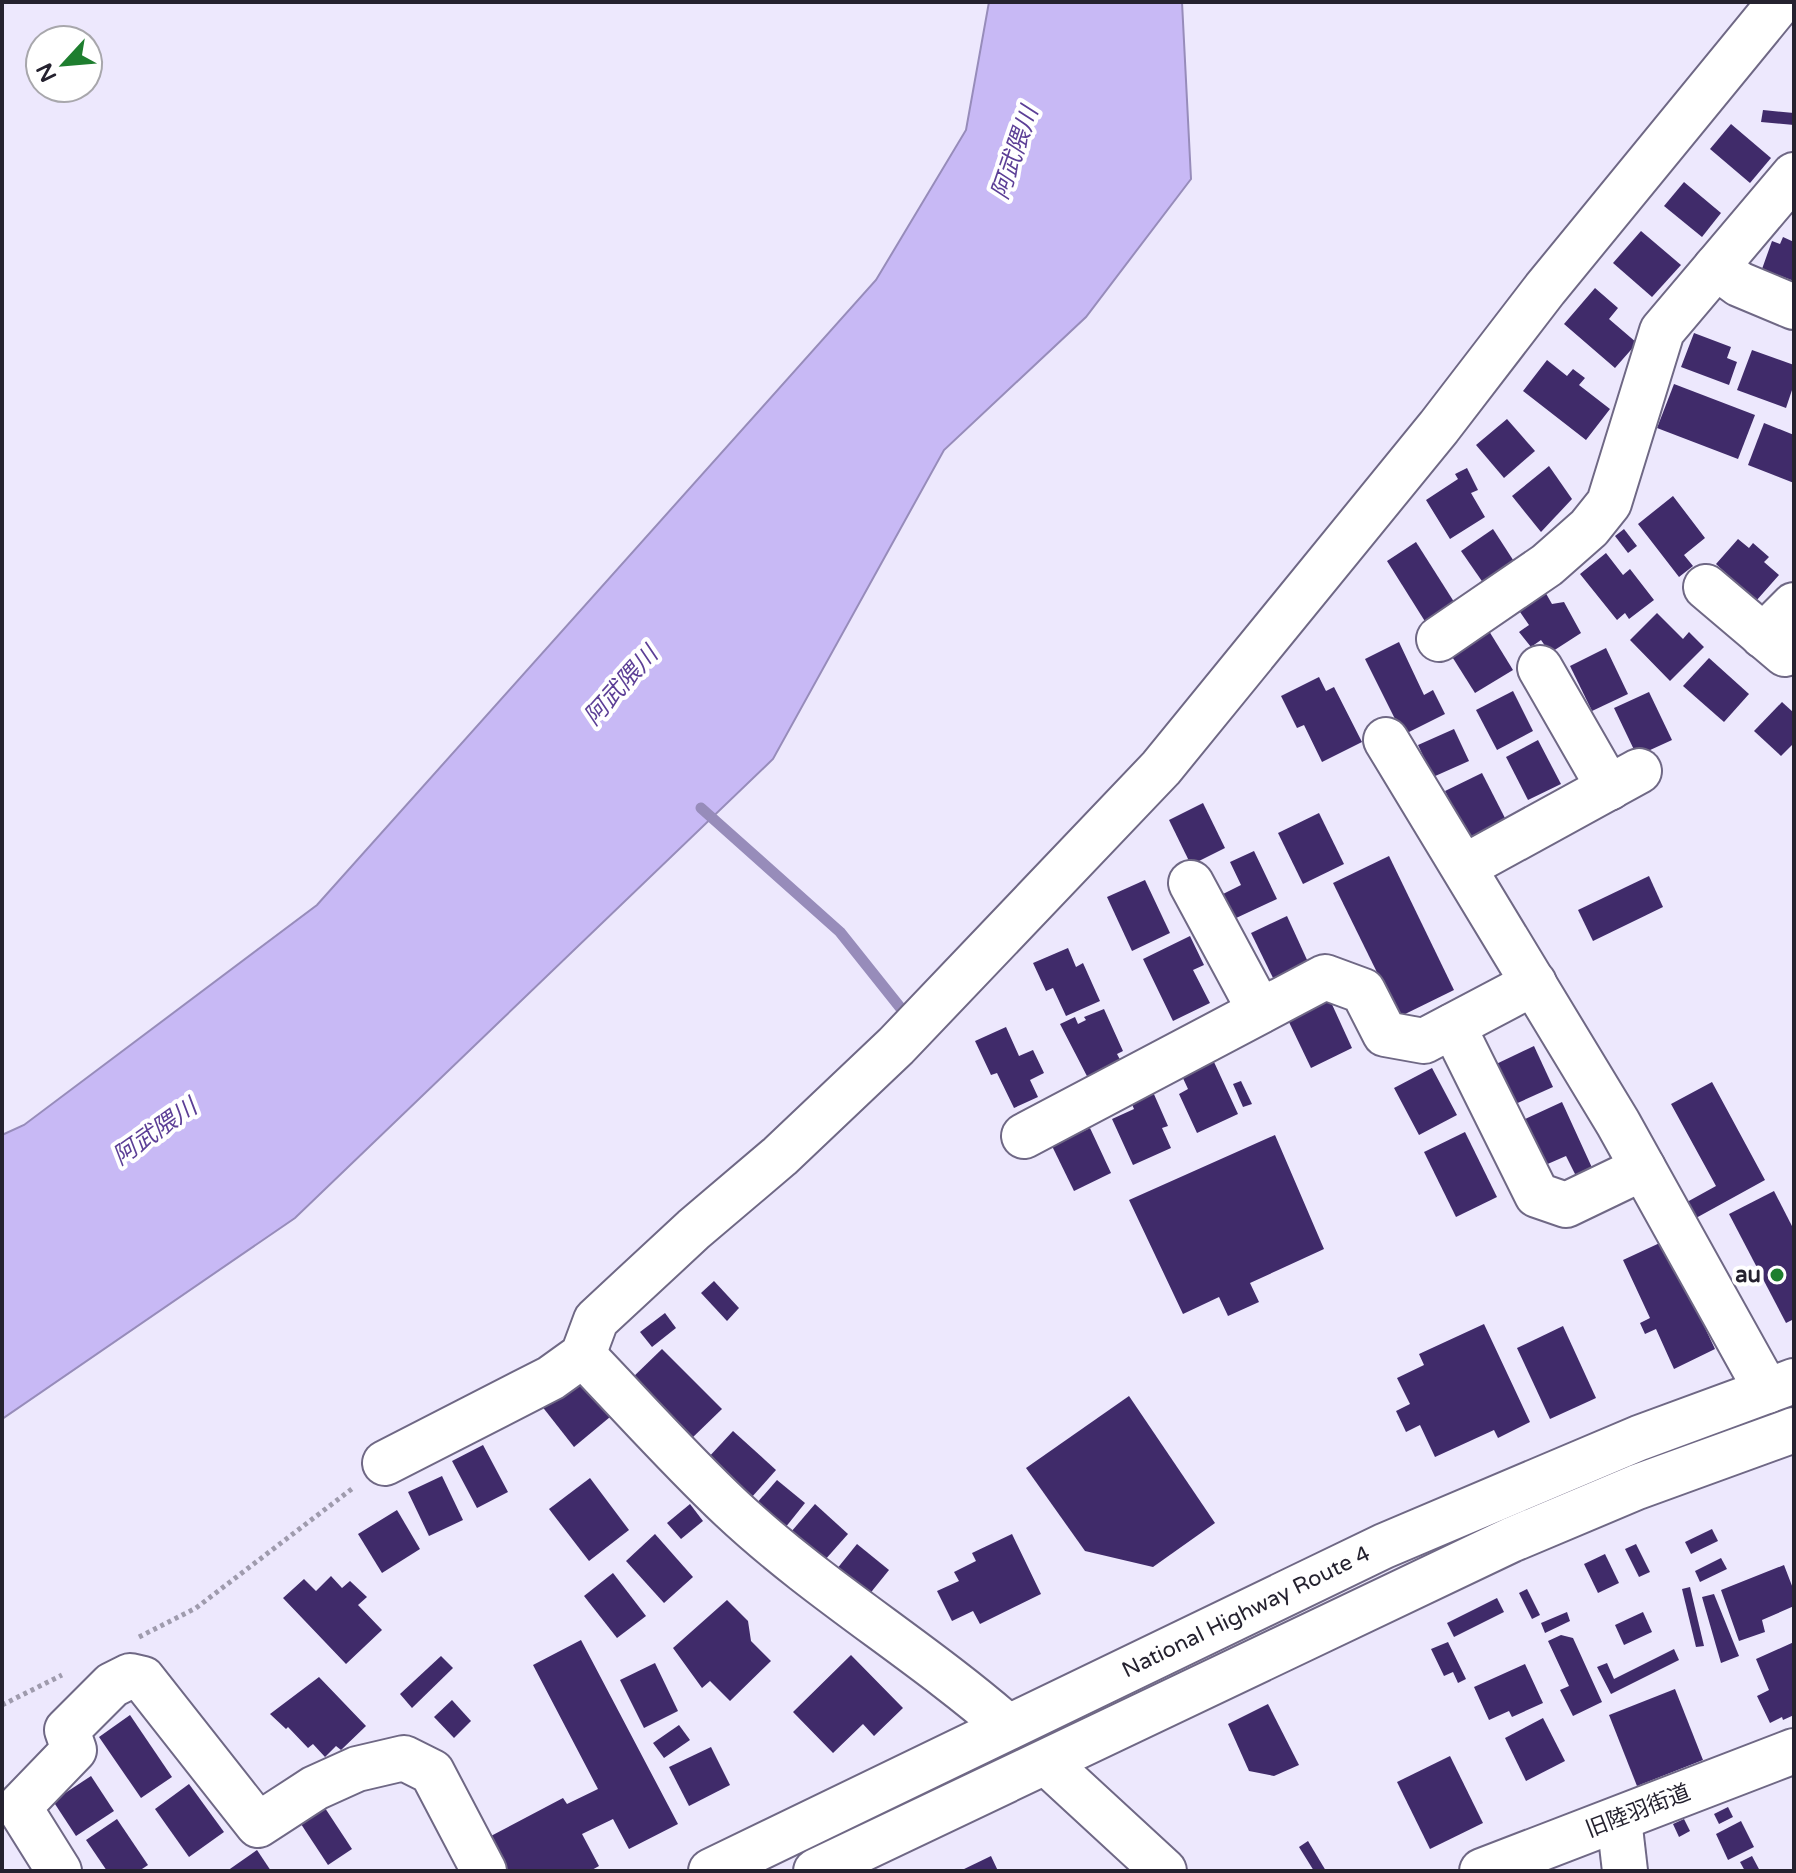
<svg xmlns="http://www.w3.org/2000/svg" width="1796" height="1873" font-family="'Varela Round','Noto Sans JP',sans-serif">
  <rect width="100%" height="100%" fill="#ede8fd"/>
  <!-- water -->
  <polygon fill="#c8b9f5" stroke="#978cba" stroke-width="2" points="989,2 1182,2 1191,179 1086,317 944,450 773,759 295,1218 2,1419 2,1135 24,1125 317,905 876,280 966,130"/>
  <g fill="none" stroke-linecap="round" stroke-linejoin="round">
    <!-- stream -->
    <polyline stroke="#978cba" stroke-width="11" points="701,808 840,932 903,1011"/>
  </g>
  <!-- building -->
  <g fill="#402b6a">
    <polygon points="1763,110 1794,113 1794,125 1761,122"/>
    <polygon points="1731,124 1771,158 1750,183 1710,149"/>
    <polygon points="1684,182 1721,213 1702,237 1664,206"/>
    <polygon points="1641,231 1681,265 1652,297 1613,263"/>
    <polygon points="1783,237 1794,242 1794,281 1762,269 1772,241 1780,244"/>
    <polygon points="1595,288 1618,308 1609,319 1637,343 1615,368 1564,324"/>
    <polygon points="1694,333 1731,347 1727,358 1737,362 1729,385 1681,367"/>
    <polygon points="1752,350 1794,365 1794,384 1786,408 1737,390"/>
    <polygon points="1547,360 1567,376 1573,369 1585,378 1579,385 1610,409 1586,440 1523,391"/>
    <polygon points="1674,384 1755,415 1738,459 1657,428"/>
    <polygon points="1507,419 1535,451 1504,478 1476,445"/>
    <polygon points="1764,423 1794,435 1794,483 1748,465"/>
    <polygon points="1549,466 1572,499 1541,532 1512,496"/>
    <polygon points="1467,468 1478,490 1471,493 1485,517 1450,539 1426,500 1458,479 1455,474"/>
    <polygon points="1673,496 1705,538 1684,555 1693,566 1679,577 1638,524"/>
    <polygon points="1493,529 1517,566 1486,587 1461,551"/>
    <polygon points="1624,529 1637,546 1628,553 1615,536"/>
    <polygon points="1738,539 1749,548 1753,543 1769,557 1764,562 1779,575 1756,601 1716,564"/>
    <polygon points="1416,542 1456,605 1426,623 1387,561"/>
    <polygon points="1606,553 1623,575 1630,569 1654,600 1629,619 1625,613 1617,620 1580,574"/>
    <polygon points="1544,590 1552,604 1564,602 1581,633 1550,653 1541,640 1531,647 1519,632 1529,625 1518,609"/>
    <polygon points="1657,613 1683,639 1689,632 1704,647 1670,681 1630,640"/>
    <polygon points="1489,631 1513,670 1475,693 1451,655"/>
    <polygon points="1399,642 1424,695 1433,690 1445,714 1403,735 1365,659"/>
    <polygon points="1606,648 1628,694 1592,711 1570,666"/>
    <polygon points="1709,658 1749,694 1724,722 1683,686"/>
    <polygon points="1319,677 1326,691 1334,687 1362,742 1322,762 1304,725 1297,728 1281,696"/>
    <polygon points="1513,691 1533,731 1497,750 1476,710"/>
    <polygon points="1649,692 1672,740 1637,756 1614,708"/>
    <polygon points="1782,702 1794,713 1794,743 1781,756 1754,731"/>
    <polygon points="1454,729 1469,761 1433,777 1418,745"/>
    <polygon points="1538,740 1561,784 1528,800 1506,757"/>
    <polygon points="1482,773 1507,822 1469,840 1445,791"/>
    <polygon points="1203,803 1225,848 1191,865 1169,820"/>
    <polygon points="1319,813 1344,864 1303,884 1278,833"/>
    <polygon points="1254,851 1277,899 1234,919 1223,894 1241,885 1230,862"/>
    <polygon points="1389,856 1454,990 1399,1017 1333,883"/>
    <polygon points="1649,876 1663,907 1593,941 1578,910"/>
    <polygon points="1145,880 1170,933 1132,951 1107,897"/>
    <polygon points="1287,916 1308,962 1273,978 1251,933"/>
    <polygon points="1190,936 1204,965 1193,970 1210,1003 1173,1021 1143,959"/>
    <polygon points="1068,948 1076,967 1083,963 1100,1001 1066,1016 1053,988 1046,991 1033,963"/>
    <polygon points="1330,1000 1352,1048 1311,1068 1288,1020"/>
    <polygon points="1104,1009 1123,1051 1117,1054 1123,1065 1089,1080 1060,1024 1075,1017 1078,1024 1086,1020 1084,1017"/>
    <polygon points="1006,1027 1019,1056 1033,1050 1044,1073 1030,1080 1038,1097 1014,1108 997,1073 991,1075 975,1041"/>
    <polygon points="1534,1046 1553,1087 1511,1106 1492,1066"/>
    <polygon points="1214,1062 1238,1114 1197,1133 1179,1094 1188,1089 1182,1076"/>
    <polygon points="1432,1068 1457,1115 1419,1135 1394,1088"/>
    <polygon points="1241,1081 1252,1104 1243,1107 1233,1084"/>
    <polygon points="1712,1082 1765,1180 1696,1218 1687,1202 1716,1186 1671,1104"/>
    <polygon points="1153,1092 1168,1126 1162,1128 1171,1148 1133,1165 1112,1119 1134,1109 1131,1102"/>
    <polygon points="1562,1102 1594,1172 1578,1180 1566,1156 1543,1166 1521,1121"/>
    <polygon points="1090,1128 1111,1173 1074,1191 1052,1146"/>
    <polygon points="1465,1132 1497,1197 1456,1217 1424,1152"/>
    <polygon points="1275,1135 1324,1249 1250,1283 1259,1302 1228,1316 1219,1297 1183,1314 1129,1200"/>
    <polygon points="1774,1191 1794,1230 1794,1319 1786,1323 1729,1214"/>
    <polygon points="1664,1241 1715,1349 1674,1369 1656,1329 1645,1334 1640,1323 1650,1318 1623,1260"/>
    <polygon points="714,1281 739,1308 727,1321 701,1293"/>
    <polygon points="665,1313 676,1328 652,1347 640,1332"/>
    <polygon points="1484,1324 1530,1422 1498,1438 1494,1430 1435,1457 1420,1425 1406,1432 1396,1411 1410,1404 1397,1378 1424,1365 1419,1354"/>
    <polygon points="1563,1326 1596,1398 1550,1419 1517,1348"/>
    <polygon points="662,1349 722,1409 690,1440 630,1380"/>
    <polygon points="577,1376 610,1417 574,1447 541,1405"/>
    <polygon points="1129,1396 1215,1523 1153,1567 1085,1551 1026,1468"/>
    <polygon points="733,1431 776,1470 751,1498 707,1459"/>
    <polygon points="483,1445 508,1492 477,1508 452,1461"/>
    <polygon points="442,1476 463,1520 429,1536 408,1492"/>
    <polygon points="590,1478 629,1530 589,1561 549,1509"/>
    <polygon points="777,1480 805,1503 785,1528 756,1504"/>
    <polygon points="690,1504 703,1521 681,1539 667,1523"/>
    <polygon points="815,1504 848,1534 824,1561 791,1532"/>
    <polygon points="397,1510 420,1549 382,1573 358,1534"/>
    <polygon points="1712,1529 1718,1541 1691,1554 1685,1542"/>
    <polygon points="655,1534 693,1577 664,1603 626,1561"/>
    <polygon points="1012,1534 1041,1594 980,1624 973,1611 952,1621 937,1591 959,1581 954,1572 976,1561 972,1553"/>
    <polygon points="857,1544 889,1570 868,1596 836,1570"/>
    <polygon points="1636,1544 1650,1572 1639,1577 1625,1549"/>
    <polygon points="1605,1554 1619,1583 1598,1593 1584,1564"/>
    <polygon points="1721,1558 1727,1569 1700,1582 1695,1571"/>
    <polygon points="1784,1565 1794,1591 1794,1606 1762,1620 1765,1632 1739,1641 1721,1590"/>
    <polygon points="613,1573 646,1616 617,1638 584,1596"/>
    <polygon points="331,1576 342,1588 350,1581 367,1597 358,1605 382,1630 346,1664 283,1598 304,1579 316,1591"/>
    <polygon points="1690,1587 1704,1646 1696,1647 1682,1589"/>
    <polygon points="1527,1589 1540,1615 1532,1619 1519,1593"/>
    <polygon points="1714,1594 1739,1656 1721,1663 1702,1597"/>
    <polygon points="1497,1598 1504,1612 1454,1637 1447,1623"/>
    <polygon points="727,1600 748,1621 751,1641 771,1661 730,1701 710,1681 702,1688 673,1648"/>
    <polygon points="1567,1612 1570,1621 1545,1633 1541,1623"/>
    <polygon points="1643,1612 1652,1632 1624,1645 1615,1625"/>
    <polygon points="1561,1635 1573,1638 1602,1702 1573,1716 1560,1690 1569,1686 1548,1641"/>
    <polygon points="581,1640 678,1824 629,1849 613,1819 582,1834 599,1866 590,1871 506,1871 489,1837 563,1798 567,1804 598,1789 533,1665"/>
    <polygon points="1448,1642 1466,1679 1458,1683 1453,1672 1444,1676 1431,1649"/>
    <polygon points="1794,1642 1794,1715 1783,1720 1782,1717 1770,1723 1757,1696 1769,1690 1756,1659"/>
    <polygon points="1674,1649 1679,1660 1611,1694 1597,1667 1607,1663 1614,1679"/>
    <polygon points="851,1655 903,1708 874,1736 863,1724 833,1753 793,1712"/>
    <polygon points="441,1656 453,1668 412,1708 400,1694"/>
    <polygon points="655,1663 678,1711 644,1728 620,1680"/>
    <polygon points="1525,1664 1543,1703 1512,1717 1509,1711 1489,1720 1474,1687"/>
    <polygon points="319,1677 366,1726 341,1750 336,1746 325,1757 313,1744 308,1748 288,1727 286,1729 270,1714"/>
    <polygon points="1675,1689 1703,1760 1637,1786 1609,1715"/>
    <polygon points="452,1700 471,1721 454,1738 434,1717"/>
    <polygon points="1268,1704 1299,1765 1274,1776 1249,1771 1228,1724"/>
    <polygon points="130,1715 172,1777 141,1798 99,1737"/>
    <polygon points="1543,1718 1565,1761 1526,1781 1505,1738"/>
    <polygon points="679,1725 690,1740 664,1758 653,1743"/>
    <polygon points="711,1747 730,1785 689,1806 669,1767"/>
    <polygon points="1450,1756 1483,1823 1430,1849 1397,1782"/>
    <polygon points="91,1776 114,1811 76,1836 53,1801"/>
    <polygon points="189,1784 224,1832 189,1857 155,1809"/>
    <polygon points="323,1805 352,1849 328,1865 299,1821"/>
    <polygon points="1728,1807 1733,1817 1719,1824 1714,1814"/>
    <polygon points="117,1819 148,1865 139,1871 107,1871 86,1840"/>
    <polygon points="1684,1819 1690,1831 1679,1837 1673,1824"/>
    <polygon points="1741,1821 1754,1847 1728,1860 1716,1834"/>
    <polygon points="1308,1841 1326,1871 1314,1871 1299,1847"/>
    <polygon points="257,1850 271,1871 227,1871"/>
    <polygon points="991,1856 998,1871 960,1871"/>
    <polygon points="1752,1856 1760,1871 1745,1871 1740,1862"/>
  </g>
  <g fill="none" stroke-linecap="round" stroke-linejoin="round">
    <defs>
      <g id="minor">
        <polyline points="1716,267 1739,284 1794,307"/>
        <polyline points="1706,587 1785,654"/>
        <polyline points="1763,636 1794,605"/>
        <polyline points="1439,639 1547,565 1589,528 1609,503 1662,331 1794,175"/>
        <polyline points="1540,668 1609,788"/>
        <polyline points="1386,740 1618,1123 1767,1391"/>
        <polyline points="1464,867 1639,771"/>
        <polyline points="1191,883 1260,1011"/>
        <polyline points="1453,1026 1537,1195 1566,1205 1643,1168"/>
        <polyline points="1024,1136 1325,977 1363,991 1385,1034 1424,1041 1534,983"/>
        <path d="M583 1355C632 1406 680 1460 731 1508 817 1589 920 1650 1008 1727"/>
        <polyline points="385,1463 551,1378 583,1355 596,1320 694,1229 780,1156 896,1046 1161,768 1439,427 1545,289 1780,2"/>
        <polyline points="1047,1763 1164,1871"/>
        <polyline points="1619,1819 1625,1871"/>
        <polyline points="59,1871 19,1807 74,1750 67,1730 112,1685 130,1676 143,1679 258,1825 315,1788 357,1769 404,1758 432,1772 484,1871"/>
        <polyline points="1482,1871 1794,1751"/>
      </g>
      <g id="highway">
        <polyline points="711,1871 1384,1546 1639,1438 1794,1381"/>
        <polyline points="816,1871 1511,1540 1637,1487 1794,1430"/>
      </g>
    </defs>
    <!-- minor casing -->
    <use href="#minor" stroke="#6f6885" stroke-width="48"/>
    <!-- highway casing -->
    <use href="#highway" stroke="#6f6885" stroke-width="48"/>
    <!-- path -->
    <g stroke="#9f9bad" stroke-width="5" stroke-dasharray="4 4" stroke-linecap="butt">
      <polyline points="139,1637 196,1608 353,1488"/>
      <polyline points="2,1705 62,1675"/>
    </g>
    <!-- minor -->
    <use href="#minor" stroke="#fff" stroke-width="44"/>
    <!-- highway -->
    <use href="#highway" stroke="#fff" stroke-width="44"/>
  </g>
  <!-- markers -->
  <circle fill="#1e7e2f" stroke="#fff" stroke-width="3" cx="1777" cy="1275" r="8"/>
  <g text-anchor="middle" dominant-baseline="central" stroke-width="8" stroke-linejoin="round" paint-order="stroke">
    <!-- poi labels -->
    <g font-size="22" font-weight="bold" fill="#25222f" stroke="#fff" text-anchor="end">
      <text x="1761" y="1275">au</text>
    </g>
    <!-- street labels -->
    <g font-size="22" fill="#25222f" stroke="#fff">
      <text transform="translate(1246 1612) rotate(-26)">National Highway Route 4</text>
      <text transform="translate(1638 1811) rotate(-21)">旧陸羽街道</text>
    </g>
    <!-- water labels -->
    <g font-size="24" font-style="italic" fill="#5c3f96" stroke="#fff">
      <text transform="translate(1015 153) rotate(-71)">阿武隈川</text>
      <text transform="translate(621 686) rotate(-48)">阿武隈川</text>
      <text transform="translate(155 1132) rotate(-35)">阿武隈川</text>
    </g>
  </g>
  <!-- border -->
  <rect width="1796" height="1873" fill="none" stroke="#25222f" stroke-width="8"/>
  <!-- north arrow -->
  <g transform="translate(64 64) rotate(244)"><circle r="38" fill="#ffffff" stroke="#a8a7ac" stroke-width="2"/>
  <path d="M0-6L14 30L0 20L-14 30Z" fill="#1e7e2f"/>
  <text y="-12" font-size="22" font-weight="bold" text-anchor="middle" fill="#25222f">N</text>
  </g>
</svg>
